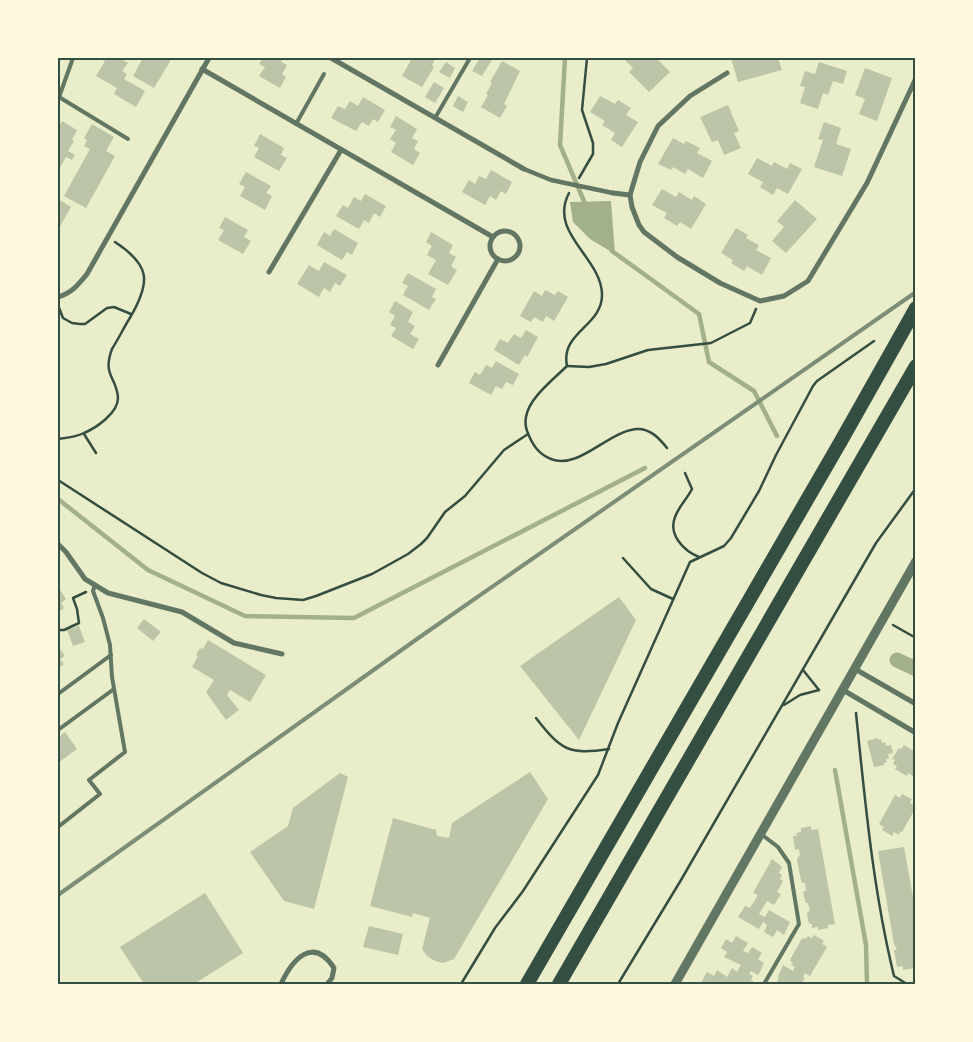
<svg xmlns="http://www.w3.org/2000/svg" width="973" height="1042" font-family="Signika,sans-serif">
  <rect width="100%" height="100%" fill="#e9edc9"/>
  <!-- water -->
  <polygon fill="#a3b18a" points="611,201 615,254 590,239 573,222 570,202"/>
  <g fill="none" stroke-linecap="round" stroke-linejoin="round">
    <!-- stream -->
    <g stroke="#a3b18a" stroke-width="4.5">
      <polyline points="565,58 560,145 586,206"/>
      <polyline points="612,251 699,314 709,362 754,391 777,436"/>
      <polyline points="58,499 148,570 245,616 354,618 645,468"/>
      <polyline points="835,770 866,945 867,984"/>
    </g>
    <!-- canal -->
    <polyline stroke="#a3b18a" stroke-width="15" points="897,660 916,669"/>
  </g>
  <!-- building -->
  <g fill="#bcc5a7">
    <polygon points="99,58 120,58 128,63 122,71 127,74 124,79 145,91 136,107 114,94 117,88 96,76 105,61"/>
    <polygon points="143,58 172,58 154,88 133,76"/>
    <polygon points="263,58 284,58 281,62 287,65 282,74 286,77 280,88 259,76 265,67 259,64"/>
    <polygon points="412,58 436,58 432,65 434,67 422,87 402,76"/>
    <polygon points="480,58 493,58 482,76 472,71"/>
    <polygon points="623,58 656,58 670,72 649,92 629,72 633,68"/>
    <polygon points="731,58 778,58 782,70 738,82"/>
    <polygon points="502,61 520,71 504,104 507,106 500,118 481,107 488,95 486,94 492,83 490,82"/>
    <polygon points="446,62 455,68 450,78 439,72"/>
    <polygon points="819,62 847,71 843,84 833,81 828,95 823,93 818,109 800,103 805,87 800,86 805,71 815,74"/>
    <polygon points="865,68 892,78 877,121 859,114 865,99 855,95"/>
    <polygon points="434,82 444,88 435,103 425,97"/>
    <polygon points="458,96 468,102 463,112 453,106"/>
    <polygon points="600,96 615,104 618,100 631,108 626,115 638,122 622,147 611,140 615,133 602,125 605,121 590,112"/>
    <polygon points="363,97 385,110 378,122 373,119 369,126 362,122 356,131 331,118 338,106 345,109 350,101 358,106"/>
    <polygon points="728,105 739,131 734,133 741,148 724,155 718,140 712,142 700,117"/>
    <polygon points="396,116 417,129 412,138 418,141 414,149 420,153 413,165 391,152 396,143 390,139 396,130 390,127"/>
    <polygon points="62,121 77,130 72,140 74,141 68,151 75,155 72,160 66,157 58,171 58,129"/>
    <polygon points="824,122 841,128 836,144 851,149 842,176 814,167 823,140 818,139"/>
    <polygon points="92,124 114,137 106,151 115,156 86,208 64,196 90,149 84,146 87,140 84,138"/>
    <polygon points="260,134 284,148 281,155 287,158 279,171 254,157 259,148 254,146"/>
    <polygon points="673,138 684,144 686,141 700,148 697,153 712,161 703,178 688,169 685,174 673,167 671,170 658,164"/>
    <polygon points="757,158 772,166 774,162 787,169 790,163 802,169 788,194 777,188 773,195 760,187 763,182 748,174"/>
    <polygon points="491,170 512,182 506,194 501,191 496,200 490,196 485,205 462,192 469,180 475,184 479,176 486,179"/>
    <polygon points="246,172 271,186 266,193 272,196 265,210 240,196 245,187 239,184"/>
    <polygon points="662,189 676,197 679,192 692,200 694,196 706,204 691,229 680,222 677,226 664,218 667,213 652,205"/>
    <polygon points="365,194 386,206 380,217 374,213 369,223 364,220 359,229 336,216 343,205 348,208 354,197 361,201"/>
    <polygon points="58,199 71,207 58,230"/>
    <polygon points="795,200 817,219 786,253 772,241 784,227 777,221"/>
    <polygon points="225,217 248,230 244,237 251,241 243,254 218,240 224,230 219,228"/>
    <polygon points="736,228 748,235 746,238 759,245 756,250 771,258 762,275 747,266 744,271 731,263 733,260 721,253"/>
    <polygon points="334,229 358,243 352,255 347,252 342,260 317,245 324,232 330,236"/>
    <polygon points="431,232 453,245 449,253 456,257 451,266 457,270 448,285 428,274 436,260 427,255 432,246 426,242"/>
    <polygon points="324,262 347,275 340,286 335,283 330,292 324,288 319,297 297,284 309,265 319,271"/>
    <polygon points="408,273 436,289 432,297 436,299 429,310 403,295 408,286 402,283"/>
    <polygon points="545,290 555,295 558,291 568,297 554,321 546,316 543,322 534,317 531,322 520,316 534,291 542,296"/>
    <polygon points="395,301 413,312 408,322 415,326 410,334 419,339 413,349 391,336 396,328 390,325 395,316 389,312"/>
    <polygon points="526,330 538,337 527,357 525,355 519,365 494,350 500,339 508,343 514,334 521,338"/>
    <polygon points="496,361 519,374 513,385 506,382 502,389 496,386 491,395 469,383 475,372 480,375 486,365 492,368"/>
    <polygon points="58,587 66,599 61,603 64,608 58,612"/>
    <polygon points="619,597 636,620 579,740 520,666"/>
    <polygon points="144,619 161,632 153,641 137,628"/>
    <polygon points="79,626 85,642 73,646 67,630"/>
    <polygon points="208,640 266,675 250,702 230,690 227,695 239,710 226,720 206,692 214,680 192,667 198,656 196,655 200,648 203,649"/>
    <polygon points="58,646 65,656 60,659 64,664 58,669"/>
    <polygon points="65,732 77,749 58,763 58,738"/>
    <polygon points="878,738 878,740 881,739 882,743 885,742 886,746 891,745 893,753 888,754 889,759 886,759 887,762 884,763 884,765 874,767 867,741"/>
    <polygon points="904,745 916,752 916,781 913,780 915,777 908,773 907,776 895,769 897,766 893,764 895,760 892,759 899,748 901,749"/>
    <polygon points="530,772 548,799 454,959 443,963 435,961 427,956 422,949 430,918 413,913 412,917 370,906 393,818 436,830 437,836 449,838 452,823"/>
    <polygon points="340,773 348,777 314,909 284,901 250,852 288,826 293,808"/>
    <polygon points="902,794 912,799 910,803 915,806 913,808 915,809 902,832 900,831 899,835 894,832 892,836 882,830 884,827 879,824 895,795 900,798"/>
    <polygon points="811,826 811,830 818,829 835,924 828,925 828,928 818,930 818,927 812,928 812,924 810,924 808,921 807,912 810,911 808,903 806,903 805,901 803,891 806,891 805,883 803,883 801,881 797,860 798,857 800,856 799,849 795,850 793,836 797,836 796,833 801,832 801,828"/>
    <polygon points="904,847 916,914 916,940 914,941 916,947 916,964 915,968 903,970 903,966 897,967 894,950 897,950 894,944 878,851"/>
    <polygon points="772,859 782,867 779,873 782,875 780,879 783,881 777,892 781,894 774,905 767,901 759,914 765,917 769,910 790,922 784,935 777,930 773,937 764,932 767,925 763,922 759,929 738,917 745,906 750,908 758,895 753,893"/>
    <polygon points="205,893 243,953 194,984 144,984 120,947"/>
    <polygon points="369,926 403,934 398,955 363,947"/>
    <polygon points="814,935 824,941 822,944 827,947 810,976 805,973 803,977 805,978 801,984 781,984 777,981 779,978 778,977 783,965 793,971 795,967 791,965 793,963 790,961 791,958 801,940 804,938 806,939 808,936 812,938"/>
    <polygon points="736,936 748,943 743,951 748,953 752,947 762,953 758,959 764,963 762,966 763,966 758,975 751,971 749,974 753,976 751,980 753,981 751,984 704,984 701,983 707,972 714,976 717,970 727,977 732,968 737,972 741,965 724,957 727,952 721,948 726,939 732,943"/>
  </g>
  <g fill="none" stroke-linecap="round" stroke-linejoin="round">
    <!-- path -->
    <g stroke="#344e41" stroke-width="2.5">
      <polyline points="579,178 593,154 593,143 582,110 587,58"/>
      <path d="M569 193C548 233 601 257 602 294 603 326 560 332 567 366 551 382 518 405 527 431 532 444 538 454 551 459 579 470 607 432 636 429 650 428 659 438 667 448"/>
      <polyline points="58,305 63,318 72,323 80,324 85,324 107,308 114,307 131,314"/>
      <polyline points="567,366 589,367 606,364 648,350 711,343 750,323 756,309"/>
      <polyline points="84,434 96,453"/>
      <path d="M58 439C66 438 76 437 84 433 96 428 118 413 118 398 117 377 102 376 112 349 119 338 124 327 131 316 151 281 150 265 115 242"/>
      <path d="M685 473 692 489C687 499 679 506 675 517 668 535 684 551 699 557"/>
      <polyline points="58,480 202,573 221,583 261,595 276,598 303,600 316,596 372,574 408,554 421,544 427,538 445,512 465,496 504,450 528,434"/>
      <polyline points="623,558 651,589 673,599"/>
      <polyline points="893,625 916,638"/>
      <polyline points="58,630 64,630 79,623 77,609 73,598 86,592"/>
      <polyline points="803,670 819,690"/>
      <polyline points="784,705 800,695 819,690"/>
      <path d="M856 713C865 801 873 890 894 976L907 984"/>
      <path d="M536 718C561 750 568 755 609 749"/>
      <polyline points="461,984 495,928 523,891 598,775 618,723 690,562 724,546 731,538 759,491 776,455 813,386 817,381 874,341"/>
      <polyline points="618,984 681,880 876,543 916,488"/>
    </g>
    <!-- service -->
    <g stroke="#617663" stroke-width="4">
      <polyline points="59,97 128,139"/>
      <polyline points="58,100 73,58"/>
      <polyline points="435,118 470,58"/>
      <polyline points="296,124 324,74"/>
      <polyline points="58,694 111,655"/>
      <polyline points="58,730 114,689"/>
      <polyline points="58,827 100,794 89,780 125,752 112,677 110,645 103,618 93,591 95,585"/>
      <polyline points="761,834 778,847 789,863 799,924 764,984"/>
    </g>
    <!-- pedestrian -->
    <polyline stroke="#617663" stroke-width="4.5" points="524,169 551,180 613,193"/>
    <!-- minor -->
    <g stroke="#617663" stroke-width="5">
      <polyline points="331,58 524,169"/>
      <polyline points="202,69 493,237"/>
      <polyline points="727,73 690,96 658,126 640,162 630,195 632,207 639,225 644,232 677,257 720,283 760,301 784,296 808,281 867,183 916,78"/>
      <polyline points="613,193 630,195"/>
      <circle cx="505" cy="246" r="15"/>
      <polyline points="269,272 341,150"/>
      <path d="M58 297C72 293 78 285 87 274L209 58"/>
      <polyline points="438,365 498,259"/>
      <polyline points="58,544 66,552 85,579 108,593 182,612 234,643 282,654"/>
      <polyline points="855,669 916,704"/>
      <polyline points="843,690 916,733"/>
      <path d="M281 984C292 960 313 935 334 968L332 978 327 984"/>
    </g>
    <!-- tertiary -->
    <polyline stroke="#617663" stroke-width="9" points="675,984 916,561"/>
    <!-- trunk -->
    <g stroke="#344e41" stroke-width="14">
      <polyline points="527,984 841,441 916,308"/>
      <polyline points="559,984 916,366"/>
    </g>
    <!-- rail -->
    <polyline stroke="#7c8e77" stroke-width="4" points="58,895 417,639 916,292"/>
  </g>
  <!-- border -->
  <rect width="973" height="1042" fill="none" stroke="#fefae0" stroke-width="118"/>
  <rect x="59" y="59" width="855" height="924" fill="none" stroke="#344e41" stroke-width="2"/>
</svg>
